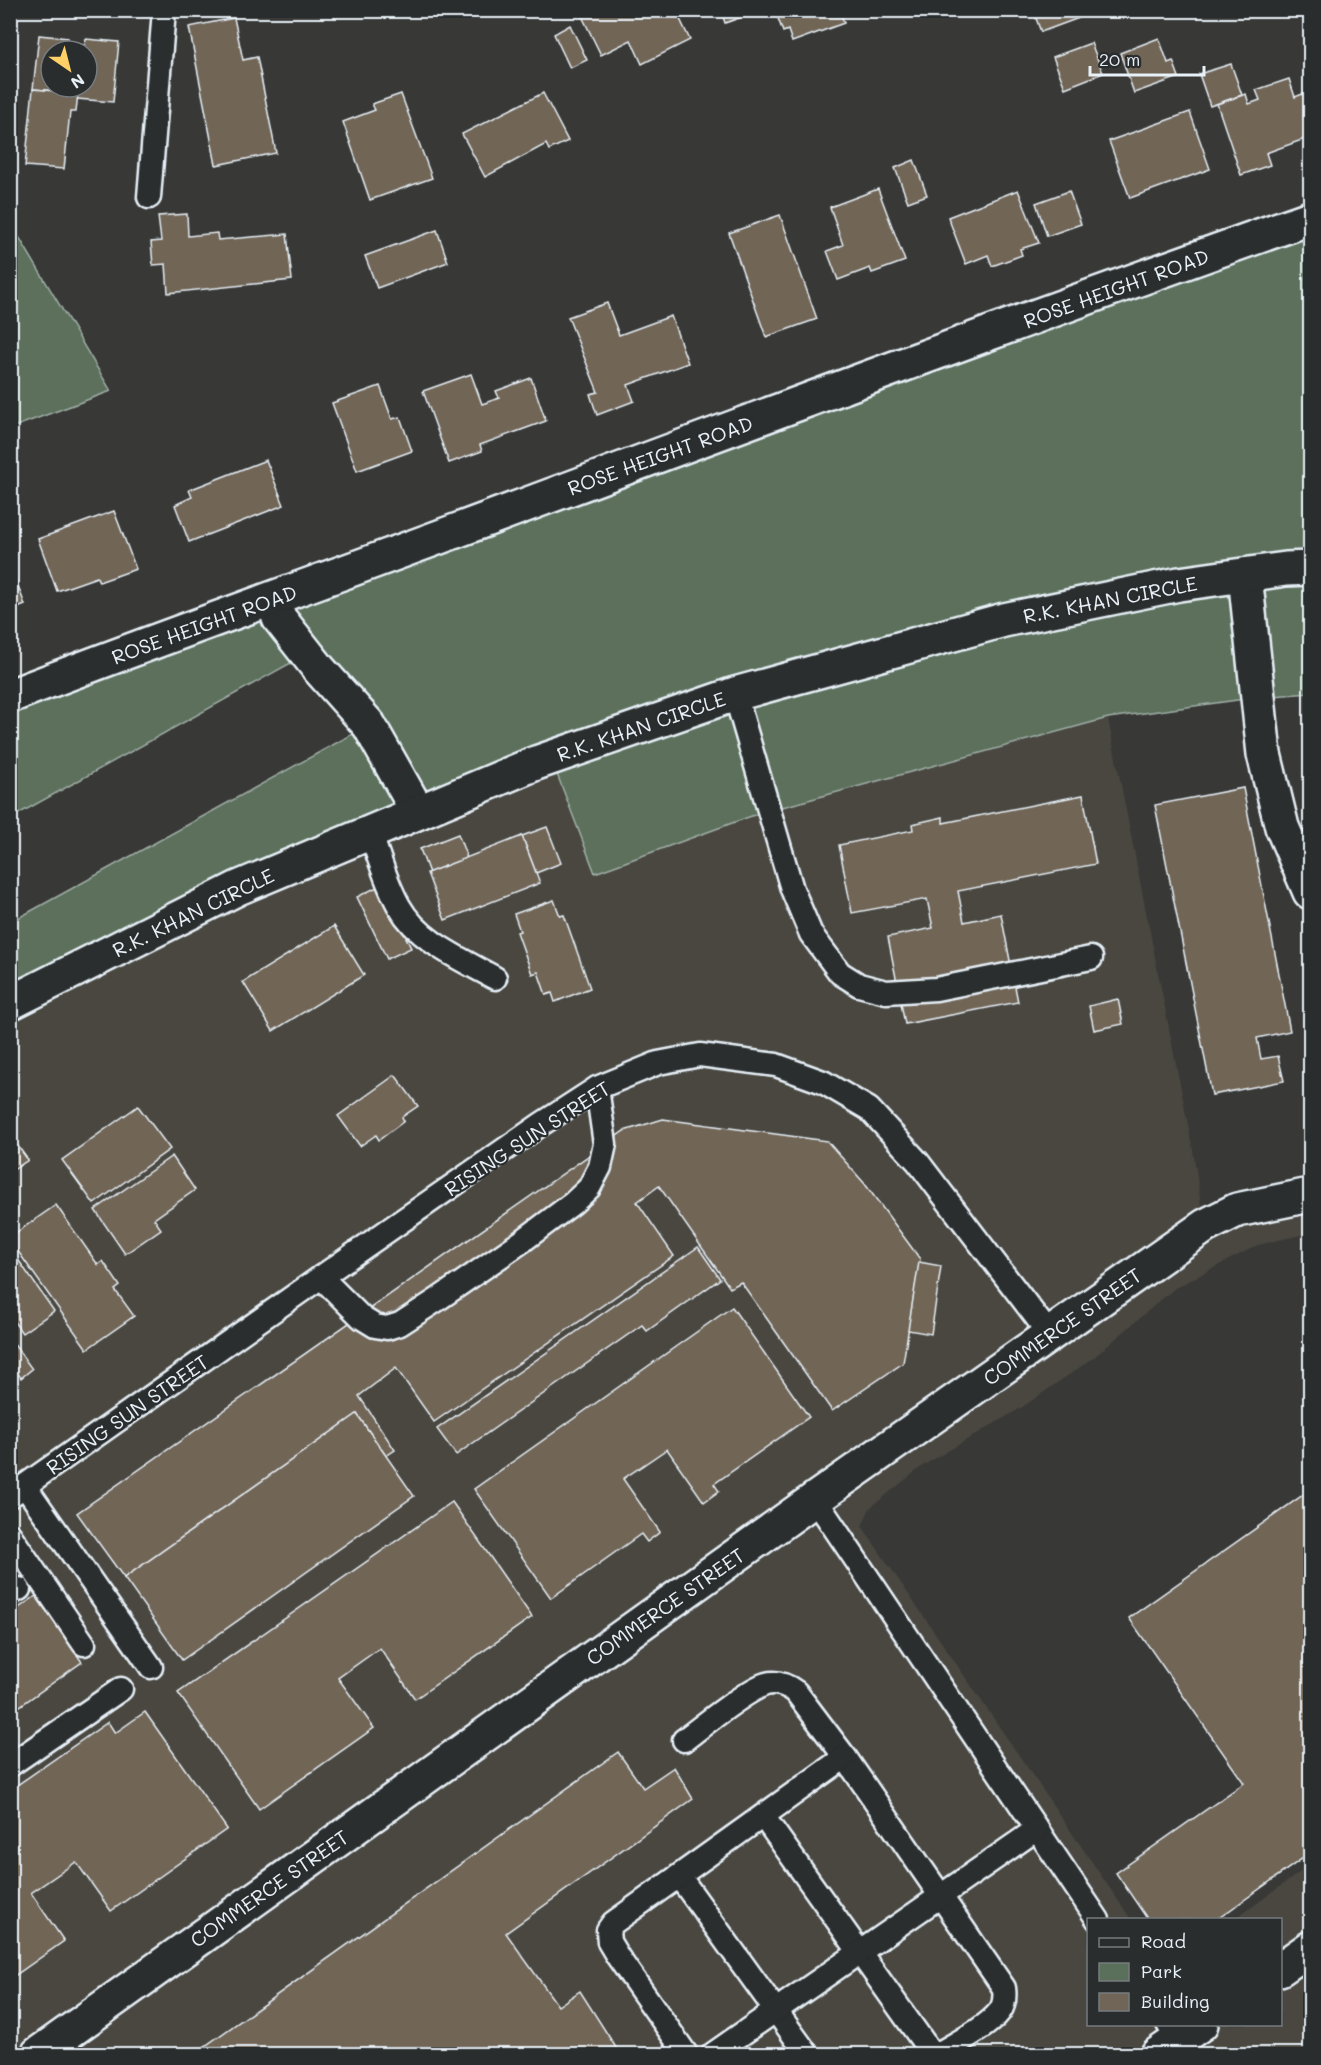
<svg xmlns="http://www.w3.org/2000/svg" width="1321" height="2065" font-family="Mali,sans-serif">
  <rect width="100%" height="100%" fill="#383836"/>
  <filter id="ink" filterUnits="userSpaceOnUse"><feTurbulence type="fractalNoise" baseFrequency=".0167" numOctaves="2"/><feDisplacementMap in="SourceGraphic" scale="12" xChannelSelector="R" yChannelSelector="G"/><feConvolveMatrix kernelMatrix="1 2 1 2 8 2 1 2 1" color-interpolation-filters="sRGB"/></filter>
  <g filter="url(#ink)">
    <!-- built -->
    <polygon fill="#494640" points="1108,718 1193,1150 1204,1225 1310,1194 1310,1233 1258,1245 1175,1288 1092,1359 1021,1408 924,1465 870,1508 862,1526 1131,1919 1088,1920 1088,2024 1280,2024 1280,1920 1235,1919 1310,1865 1310,2054 11,2054 10,1005 552,760 595,873 757,814"/>
    <!-- green -->
    <g fill="#5b705b" stroke="#a2b0aa" stroke-width="1.5">
      <polygon points="1310,216 1310,693 1259,697 1108,718 757,814 595,873 552,761 11,1005 11,922 369,725 307,654 11,818 11,694"/>
      <polygon points="10,222 111,391 11,428 10,428"/>
    </g>
    <!-- building -->
    <g fill="#716557" stroke="#e8f1f8" stroke-width="1.5" fill-rule="evenodd">
      <polygon points="579,10 671,10 674,17 678,15 690,40 642,64 631,40 601,55"/>
      <polygon points="721,10 762,10 725,23"/>
      <polygon points="775,10 840,10 844,23 792,42 788,30 783,32"/>
      <polygon points="951,10 972,10 953,17"/>
      <polygon points="1033,10 1085,10 1087,15 1041,32"/>
      <polygon points="234,18 243,60 257,57 276,153 216,165 189,27"/>
      <polygon points="570,25 587,60 570,68 554,34"/>
      <path d="M39 35 68 38V44L85 45 86 39 119 42 113 102 77 99 78 93 33 89ZM51 51H87V87H51Z"/>
      <polygon points="1159,38 1168,63 1173,61 1179,77 1134,93 1120,53"/>
      <polygon points="1091,43 1103,73 1065,88 1053,57"/>
      <polygon points="1231,64 1242,95 1210,106 1199,74"/>
      <polygon points="1289,79 1295,97 1310,91 1310,137 1266,153 1270,165 1241,175 1217,104 1246,94 1249,104 1260,100 1256,90"/>
      <polygon points="33,89 78,93 76,112 70,112 64,169 25,166"/>
      <polygon points="543,93 568,141 549,150 546,144 485,177 462,134"/>
      <polygon points="401,94 432,178 370,200 343,122 375,110 372,104"/>
      <polygon points="1190,112 1210,169 1130,198 1109,141"/>
      <polygon points="914,160 927,195 908,202 895,168"/>
      <polygon points="878,189 905,261 872,273 870,268 838,280 827,251 843,245 830,207"/>
      <polygon points="1018,190 1039,243 1020,249 1022,255 992,266 988,255 966,264 948,217"/>
      <polygon points="1069,191 1081,224 1047,236 1036,203"/>
      <polygon points="187,214 188,236 217,233 218,240 287,234 292,280 168,293 166,264 153,265 151,242 161,241 158,216"/>
      <polygon points="780,215 817,319 766,337 729,233"/>
      <polygon points="437,230 448,262 377,288 365,256"/>
      <polygon points="607,303 619,335 671,316 688,363 628,385 634,401 597,415 590,394 598,392 568,317"/>
      <polygon points="471,374 482,404 499,398 496,391 531,378 546,421 480,445 482,451 449,463 423,391"/>
      <polygon points="380,386 392,419 400,417 412,451 357,471 332,403"/>
      <polygon points="266,460 284,505 189,542 175,505 192,497 189,490"/>
      <polygon points="114,511 136,569 99,582 97,577 57,591 38,539"/>
      <polygon points="13,572 25,605 10,611 10,573"/>
      <polygon points="1243,788 1290,1031 1257,1038 1261,1059 1278,1056 1284,1081 1212,1095 1155,805"/>
      <polygon points="1083,795 1096,864 958,891 964,922 1001,914 1018,1002 905,1024 888,937 933,928 927,899 852,913 839,845 913,830 912,824 943,817 943,823"/>
      <polygon points="547,827 561,863 536,873 522,836"/>
      <polygon points="458,834 467,858 429,873 420,849"/>
      <polygon points="522,836 540,883 445,920 427,873"/>
      <polygon points="381,885 411,948 387,959 357,897"/>
      <polygon points="554,900 560,916 564,915 590,988 555,1002 552,993 546,995 538,972 532,974 517,932 520,931 514,914"/>
      <polygon points="334,926 364,975 273,1031 243,982"/>
      <polygon points="1118,999 1123,1024 1094,1030 1089,1006"/>
      <polygon points="395,1075 418,1106 402,1117 404,1121 379,1140 376,1135 360,1146 338,1116"/>
      <polygon points="138,1106 170,1149 94,1204 62,1160"/>
      <polygon points="663,1119 827,1141 865,1184 920,1259 903,1363 832,1411 741,1282 730,1288 659,1186 637,1202 674,1256 434,1422 396,1368 359,1396 395,1450 386,1456 357,1414 124,1578 77,1513 624,1131"/>
      <polygon points="10,1135 28,1160 10,1172"/>
      <polygon points="172,1156 195,1190 154,1219 161,1229 125,1254 95,1210"/>
      <polygon points="56,1205 98,1265 103,1261 120,1286 115,1290 134,1316 87,1349 10,1240 10,1237"/>
      <polygon points="698,1247 720,1279 647,1331 642,1325 456,1455 437,1429"/>
      <polygon points="10,1248 54,1311 22,1333 10,1316"/>
      <polygon points="919,1262 941,1266 931,1334 908,1330"/>
      <polygon points="732,1307 809,1417 714,1484 719,1491 704,1502 667,1449 623,1479 660,1532 647,1542 641,1534 551,1598 474,1489"/>
      <polygon points="10,1339 32,1369 21,1378 10,1363"/>
      <polygon points="357,1414 414,1496 182,1660 124,1578"/>
      <polygon points="1310,1490 1310,1853 1216,1920 1148,1920 1116,1873 1244,1783 1129,1618"/>
      <polygon points="452,1502 532,1617 415,1699 380,1648 338,1678 374,1728 259,1809 178,1693"/>
      <polygon points="36,1596 82,1662 10,1713 10,1614"/>
      <polygon points="145,1712 227,1829 111,1911 76,1862 31,1893 64,1941 10,1979 10,1790 108,1722 115,1733"/>
      <polygon points="618,1752 643,1788 674,1767 693,1799 506,1933 558,2006 580,1991 620,2054 194,2054"/>
    </g>
    <g fill="none" stroke-linecap="round" stroke-linejoin="round">
      <defs>
        <g id="lane">
          <polyline points="149,197 164,10"/>
          <polyline points="735,694 792,889 811,934 840,973 859,985 886,992 936,989 1091,958"/>
          <path d="M370 832C379 857 386 883 399 906 419 942 461 959 495 978"/>
          <polyline points="321,1277 362,1318 375,1326 387,1328 400,1324 437,1300 521,1242 573,1203 589,1188 600,1167 605,1144 597,1088"/>
          <polyline points="25,1486 151,1667"/>
          <polyline points="10,1496 321,1277 540,1125 597,1088 658,1063 700,1055 776,1065 823,1082 869,1109 918,1162 1050,1335"/>
          <polyline points="815,1499 1098,1920"/>
          <polyline points="10,1535 84,1644"/>
          <polyline points="10,1594 19,1589"/>
          <path d="M684 1740C702 1726 747 1690 766 1684 777 1681 788 1686 796 1692L845 1757 1004 1988C1005 1996 1005 2004 1000 2011 987 2028 956 2043 938 2054"/>
          <polyline points="10,1765 121,1689"/>
          <polyline points="763,1816 932,2054"/>
          <polyline points="679,1876 807,2054"/>
          <polyline points="1168,2024 1188,2054"/>
          <polyline points="686,2054 618,1957 609,1942 608,1930 613,1923 627,1913 845,1757"/>
          <polyline points="713,2054 1037,1829"/>
        </g>
        <g id="street">
          <polyline points="1245,575 1264,754 1282,827 1310,892"/>
          <polyline points="273,599 279,618 319,669 369,725 418,812"/>
          <path d="M10 696C160 638 311 585 461 529 743 424 1026 318 1310 218"/>
          <polyline points="10,1003 238,888 536,763 735,694 1004,620 1179,584 1286,569 1310,568"/>
          <polyline points="1280,1969 1310,1948"/>
          <polyline points="38,2054 815,1499 1205,1226 1237,1210 1310,1195"/>
          <polyline points="1158,2054 1201,2024"/>
        </g>
      </defs>
      <!-- lane casing -->
      <use href="#lane" stroke="#e8f1f8" stroke-width="27"/>
      <!-- street casing -->
      <use href="#street" stroke="#e8f1f8" stroke-width="38"/>
      <!-- lane -->
      <use href="#lane" stroke="#2a2d2e" stroke-width="22"/>
      <!-- street -->
      <use href="#street" stroke="#2a2d2e" stroke-width="33"/>
    </g>
  </g>
  <g text-anchor="middle" dominant-baseline="central" stroke-width="4.5" stroke-linejoin="round" paint-order="stroke">
    <!-- street labels -->
    <g font-size="20" fill="#e8f1f8" stroke="#2a2d2e">
      <text transform="translate(1116 288) rotate(-20)">ROSE HEIGHT ROAD</text>
      <text transform="translate(660 455) rotate(-20)">ROSE HEIGHT ROAD</text>
      <text transform="translate(1110 599) rotate(-11)">R.K. KHAN CIRCLE</text>
      <text transform="translate(204 624) rotate(-20)">ROSE HEIGHT ROAD</text>
      <text transform="translate(641 726) rotate(-19)">R.K. KHAN CIRCLE</text>
      <text transform="translate(193 912) rotate(-26)">R.K. KHAN CIRCLE</text>
      <text transform="translate(527 1138) rotate(-33)">RISING SUN STREET</text>
      <text transform="translate(1062 1326) rotate(-35)">COMMERCE STREET</text>
      <text transform="translate(127 1414) rotate(-35)">RISING SUN STREET</text>
      <text transform="translate(665 1606) rotate(-35)">COMMERCE STREET</text>
      <text transform="translate(269 1888) rotate(-35)">COMMERCE STREET</text>
    </g>
  </g>
  <!-- margin -->
  <rect width="1321" height="2065" fill="none" stroke="#2a2d2e" stroke-width="36"/>
  <rect x="18" y="18" width="1285" height="2029" fill="none" stroke="#e8f1f8" stroke-width="2" filter="url(#ink)"/>
  <!-- legend -->
  <rect x="1087" y="1918" width="195" height="108" fill="#2a2d2e" stroke="#767b7f" stroke-width="1.5"/>
  <rect x="1099" y="1938" width="30" height="9" fill="#2a2d2e" stroke="#767b7f" stroke-width="1.5"/>
  <text x="1141" y="1948" font-size="18" fill="#e8f1f8">Road</text>
  <rect x="1099" y="1963" width="30" height="18" fill="#5b705b" stroke="#767b7f" stroke-width="1.5"/>
  <text x="1141" y="1978" font-size="18" fill="#e8f1f8">Park</text>
  <rect x="1099" y="1993" width="30" height="18" fill="#716557" stroke="#767b7f" stroke-width="1.5"/>
  <text x="1141" y="2008" font-size="18" fill="#e8f1f8">Building</text>
  <!-- north arrow -->
  <g transform="translate(69 69) rotate(145)"><circle r="28" fill="#2a2d2e" stroke="#767b7f" stroke-width="1.5"/>
  <path d="M0-4.5L10 22L0 15L-10 22Z" fill="#ffd166"/>
  <text y="-9" font-size="16" font-weight="bold" text-anchor="middle" fill="#e8f1f8">N</text>
  </g>
  <!-- scale -->
  <path d="M1090 66v9h114v-9" fill="none" stroke="#e8f1f8" stroke-width="3"/>
  <text x="1099" y="66" font-size="18" fill="#e8f1f8" stroke="#2a2d2e" stroke-width="4.5" paint-order="stroke">20 m</text>
</svg>
